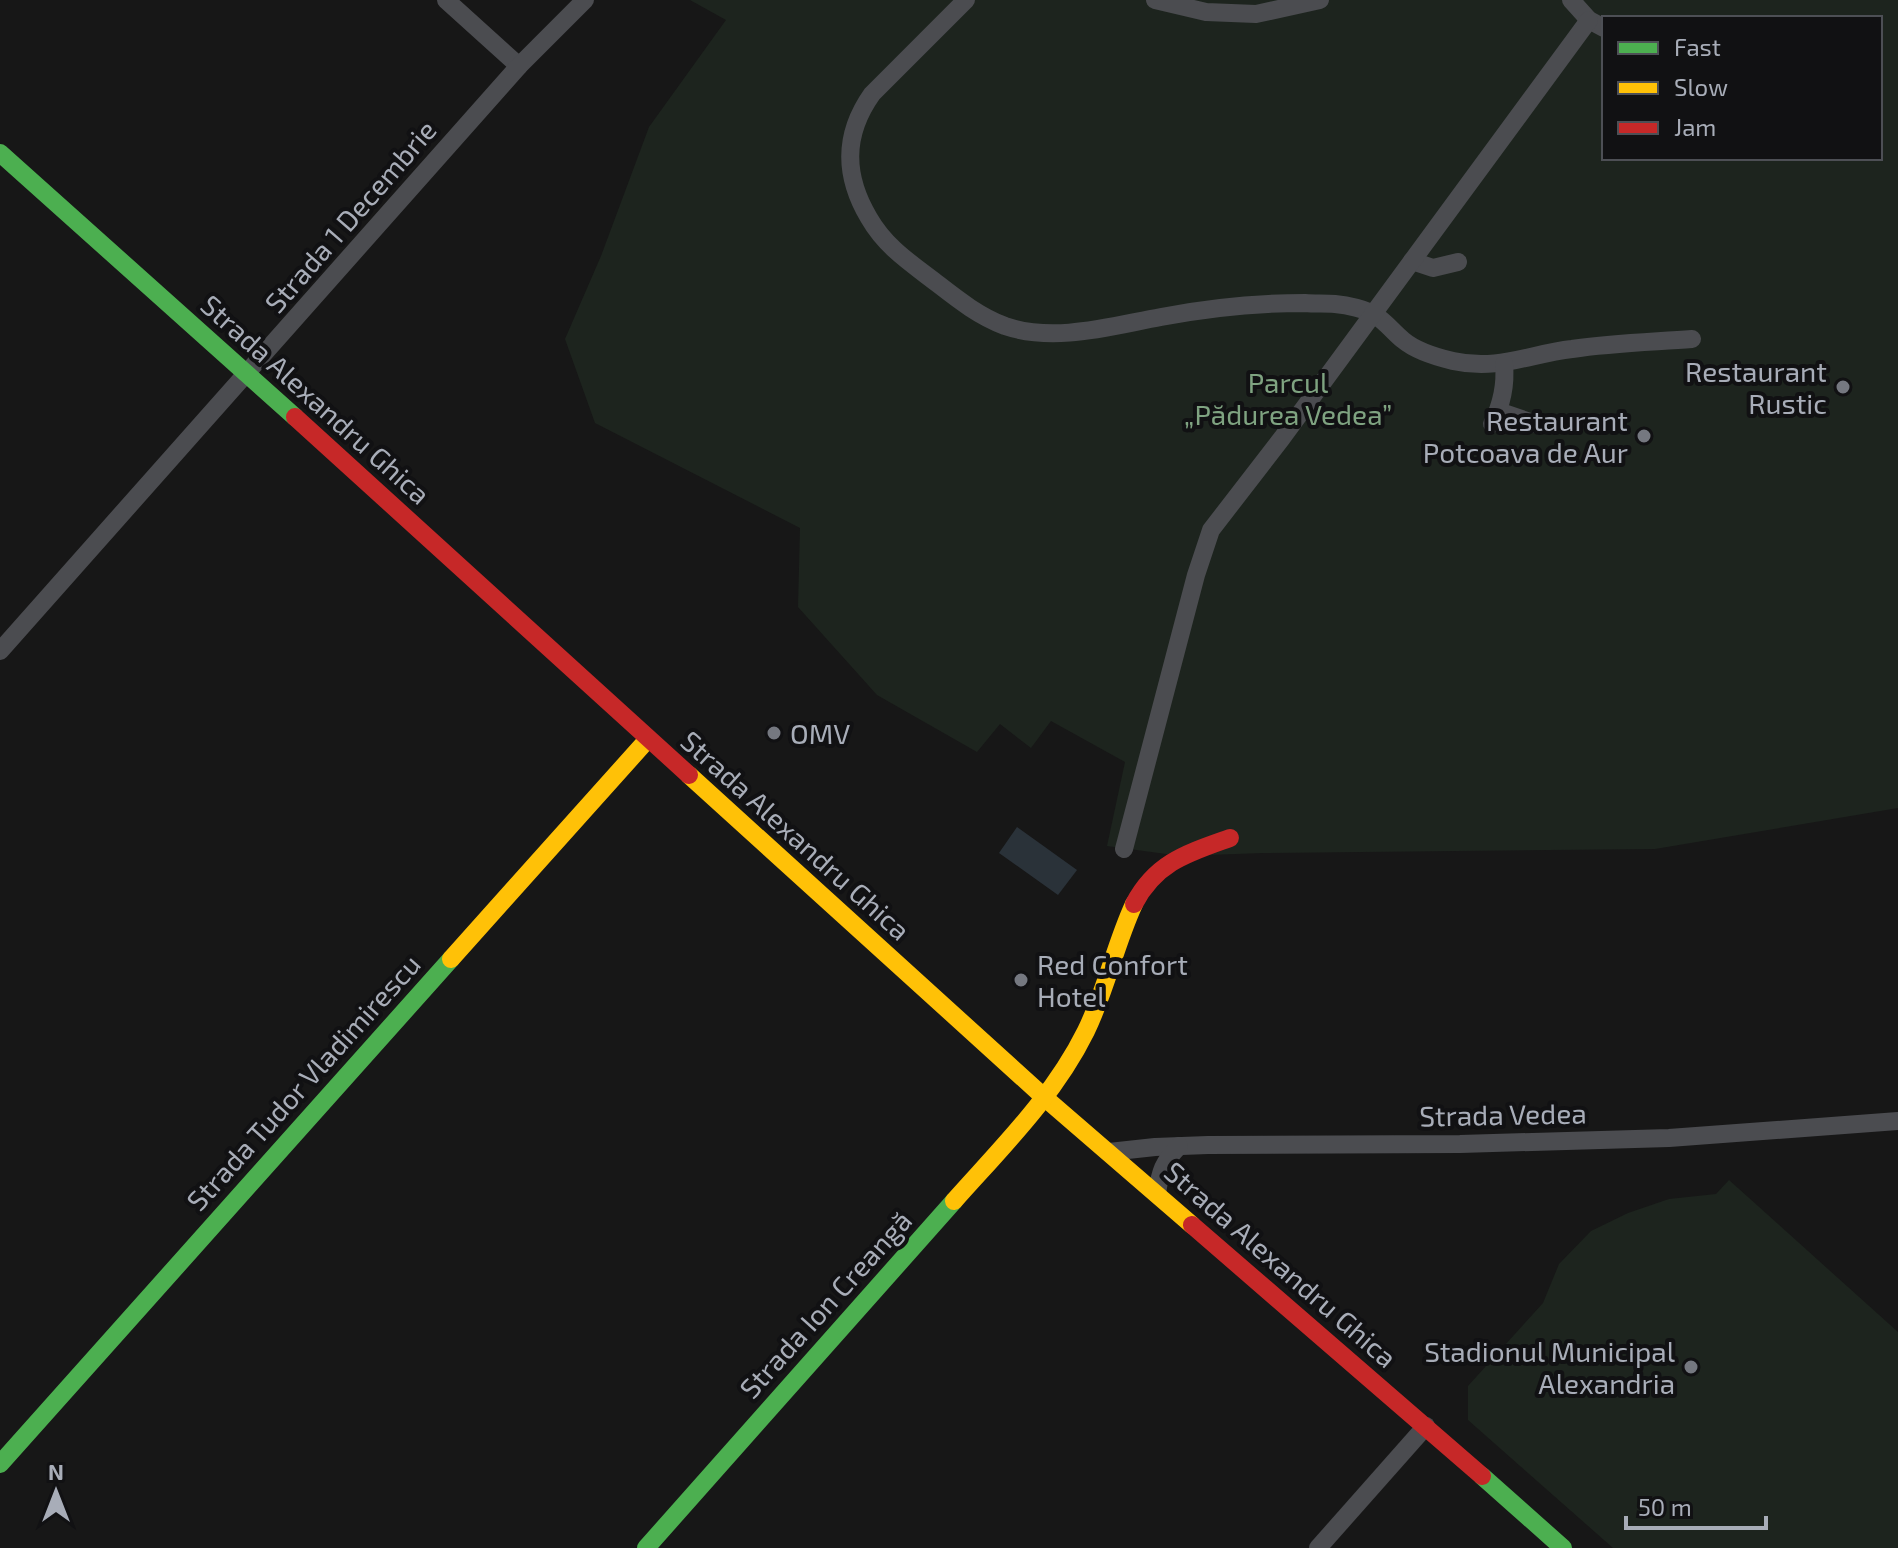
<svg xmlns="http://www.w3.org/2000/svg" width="1898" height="1548" font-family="'Exo 2',sans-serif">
  <rect width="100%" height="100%" fill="#171717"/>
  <!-- green -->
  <g fill="#1d241e" fill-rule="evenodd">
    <path d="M690 0H1898V808L1655 849 1263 853 1181 856 1107 846 1125 762 1051 721 1031 748 1000 724 977 752 877 695 798 607 800 528 595 423 565 339 601 256 649 127 726 20ZM1604 18H1880V158H1604Z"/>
    <polygon points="1729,1180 1898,1332 1898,1548 1613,1548 1468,1420 1468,1386 1543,1303 1559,1264 1591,1231 1628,1213 1669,1199 1716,1194"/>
  </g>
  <!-- water -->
  <polygon fill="#2a3239" points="1017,827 1077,870 1058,895 999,853"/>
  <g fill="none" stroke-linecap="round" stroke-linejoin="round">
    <!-- street -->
    <g stroke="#4b4c50" stroke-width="18">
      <polyline points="446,0 519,66"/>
      <path d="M966 0 872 94C843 135 844 176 869 218 885 246 909 262 934 281 956 298 978 316 1005 326 1055 343 1111 326 1161 317 1208 308 1257 303 1305 303 1315 304 1325 303 1335 304 1347 305 1366 309 1376 316 1386 322 1393 332 1403 340 1416 351 1436 357 1453 361 1498 371 1529 354 1572 349 1612 343 1652 342 1692 339"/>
      <polyline points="1155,0 1206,12 1256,14 1320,0"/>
      <polyline points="1571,0 1589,20 1604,28"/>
      <polyline points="1412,261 1433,268 1458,262"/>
      <polyline points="1498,411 1536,424"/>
      <path d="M1492 424C1502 404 1506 385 1504 364"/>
      <polyline points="0,651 519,66 585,0"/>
      <polyline points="1124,849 1196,575 1211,530 1282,438 1589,20"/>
      <polyline points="1109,1152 1155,1147 1208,1145 1460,1144 1669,1138 1898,1121"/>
      <path d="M1157 1194C1160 1171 1163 1163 1179 1146"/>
      <polyline points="1318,1548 1426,1426"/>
    </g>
    <!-- fast -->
    <g stroke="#4caf50" stroke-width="18">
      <polyline points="0,153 295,417"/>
      <polyline points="0,1464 451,959"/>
      <polyline points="1482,1476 1563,1548"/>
      <polyline points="646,1548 954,1201"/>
    </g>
    <!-- slow -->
    <g stroke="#ffc107" stroke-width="18">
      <polyline points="689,775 1045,1098 1192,1225"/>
      <polyline points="451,959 648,739"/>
      <path d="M954 1201C1002 1147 1054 1096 1086 1031 1106 990 1115 945 1134 904"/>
    </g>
    <!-- jam -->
    <g stroke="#c62828" stroke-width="18">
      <polyline points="295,417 689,775"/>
      <path d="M1134 904C1156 862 1188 853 1230 838"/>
      <polyline points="1192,1225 1482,1476"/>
    </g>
  </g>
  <!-- markers -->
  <g fill="#757880" stroke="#111113" stroke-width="3">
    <circle cx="1843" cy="387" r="8"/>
    <circle cx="1644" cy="436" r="8"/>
    <circle cx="774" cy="733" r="8"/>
    <circle cx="1021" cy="980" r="8"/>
    <circle cx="1691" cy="1367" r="8"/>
  </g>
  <g text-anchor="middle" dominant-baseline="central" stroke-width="8" stroke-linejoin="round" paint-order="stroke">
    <!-- street labels -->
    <g font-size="28" fill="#a8adb8" stroke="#111113">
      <text transform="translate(350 216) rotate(-49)">Strada 1 Decembrie</text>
      <text transform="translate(316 399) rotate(42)">Strada Alexandru Ghica</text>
      <text transform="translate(796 835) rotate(42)">Strada Alexandru Ghica</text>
      <text transform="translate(303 1082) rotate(-48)">Strada Tudor Vladimirescu</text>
      <text transform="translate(1503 1114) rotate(-1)">Strada Vedea</text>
      <text transform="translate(1281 1264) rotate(41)">Strada Alexandru Ghica</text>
      <text transform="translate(825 1304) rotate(-48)">Strada Ion Creangă</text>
    </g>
    <!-- poi labels -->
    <g font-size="28" fill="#a8adb8" stroke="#111113" text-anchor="end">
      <text x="1827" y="371">Restaurant<tspan x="1827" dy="32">Rustic</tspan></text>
      <text x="1628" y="420">Restaurant<tspan x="1628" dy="32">Potcoava de Aur</tspan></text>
      <text x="790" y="733" text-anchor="start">OMV</text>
      <text x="1037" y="964" text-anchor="start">Red Confort<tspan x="1037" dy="32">Hotel</tspan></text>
      <text x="1675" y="1351">Stadionul Municipal<tspan x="1675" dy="32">Alexandria</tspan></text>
    </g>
    <!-- park labels -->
    <g font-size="28" fill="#7fa381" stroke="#111113">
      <text x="1288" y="382">Parcul<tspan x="1288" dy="32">„Pădurea Vedea”</tspan></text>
    </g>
  </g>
  <!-- legend -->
  <rect x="1602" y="16" width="280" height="144" fill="#111113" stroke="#4d4f55" stroke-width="2"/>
  <rect x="1618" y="42" width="40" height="12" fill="#4caf50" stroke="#4d4f55" stroke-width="2"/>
  <text x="1674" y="56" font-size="24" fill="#a8adb8">Fast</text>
  <rect x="1618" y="82" width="40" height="12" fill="#ffc107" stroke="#4d4f55" stroke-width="2"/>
  <text x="1674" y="96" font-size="24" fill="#a8adb8">Slow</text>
  <rect x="1618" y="122" width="40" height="12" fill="#c62828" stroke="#4d4f55" stroke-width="2"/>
  <text x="1674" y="136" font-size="24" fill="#a8adb8">Jam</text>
  <!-- north arrow -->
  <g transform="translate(56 1492)" stroke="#111113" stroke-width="6" paint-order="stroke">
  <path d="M0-6L14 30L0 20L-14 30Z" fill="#a8adb8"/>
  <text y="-12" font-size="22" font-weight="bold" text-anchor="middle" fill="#a8adb8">N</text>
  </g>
  <!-- scale -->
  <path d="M1626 1516v12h140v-12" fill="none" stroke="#a8adb8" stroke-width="4"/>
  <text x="1638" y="1516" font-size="24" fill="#a8adb8" stroke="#111113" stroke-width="6" paint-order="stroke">50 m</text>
</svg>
